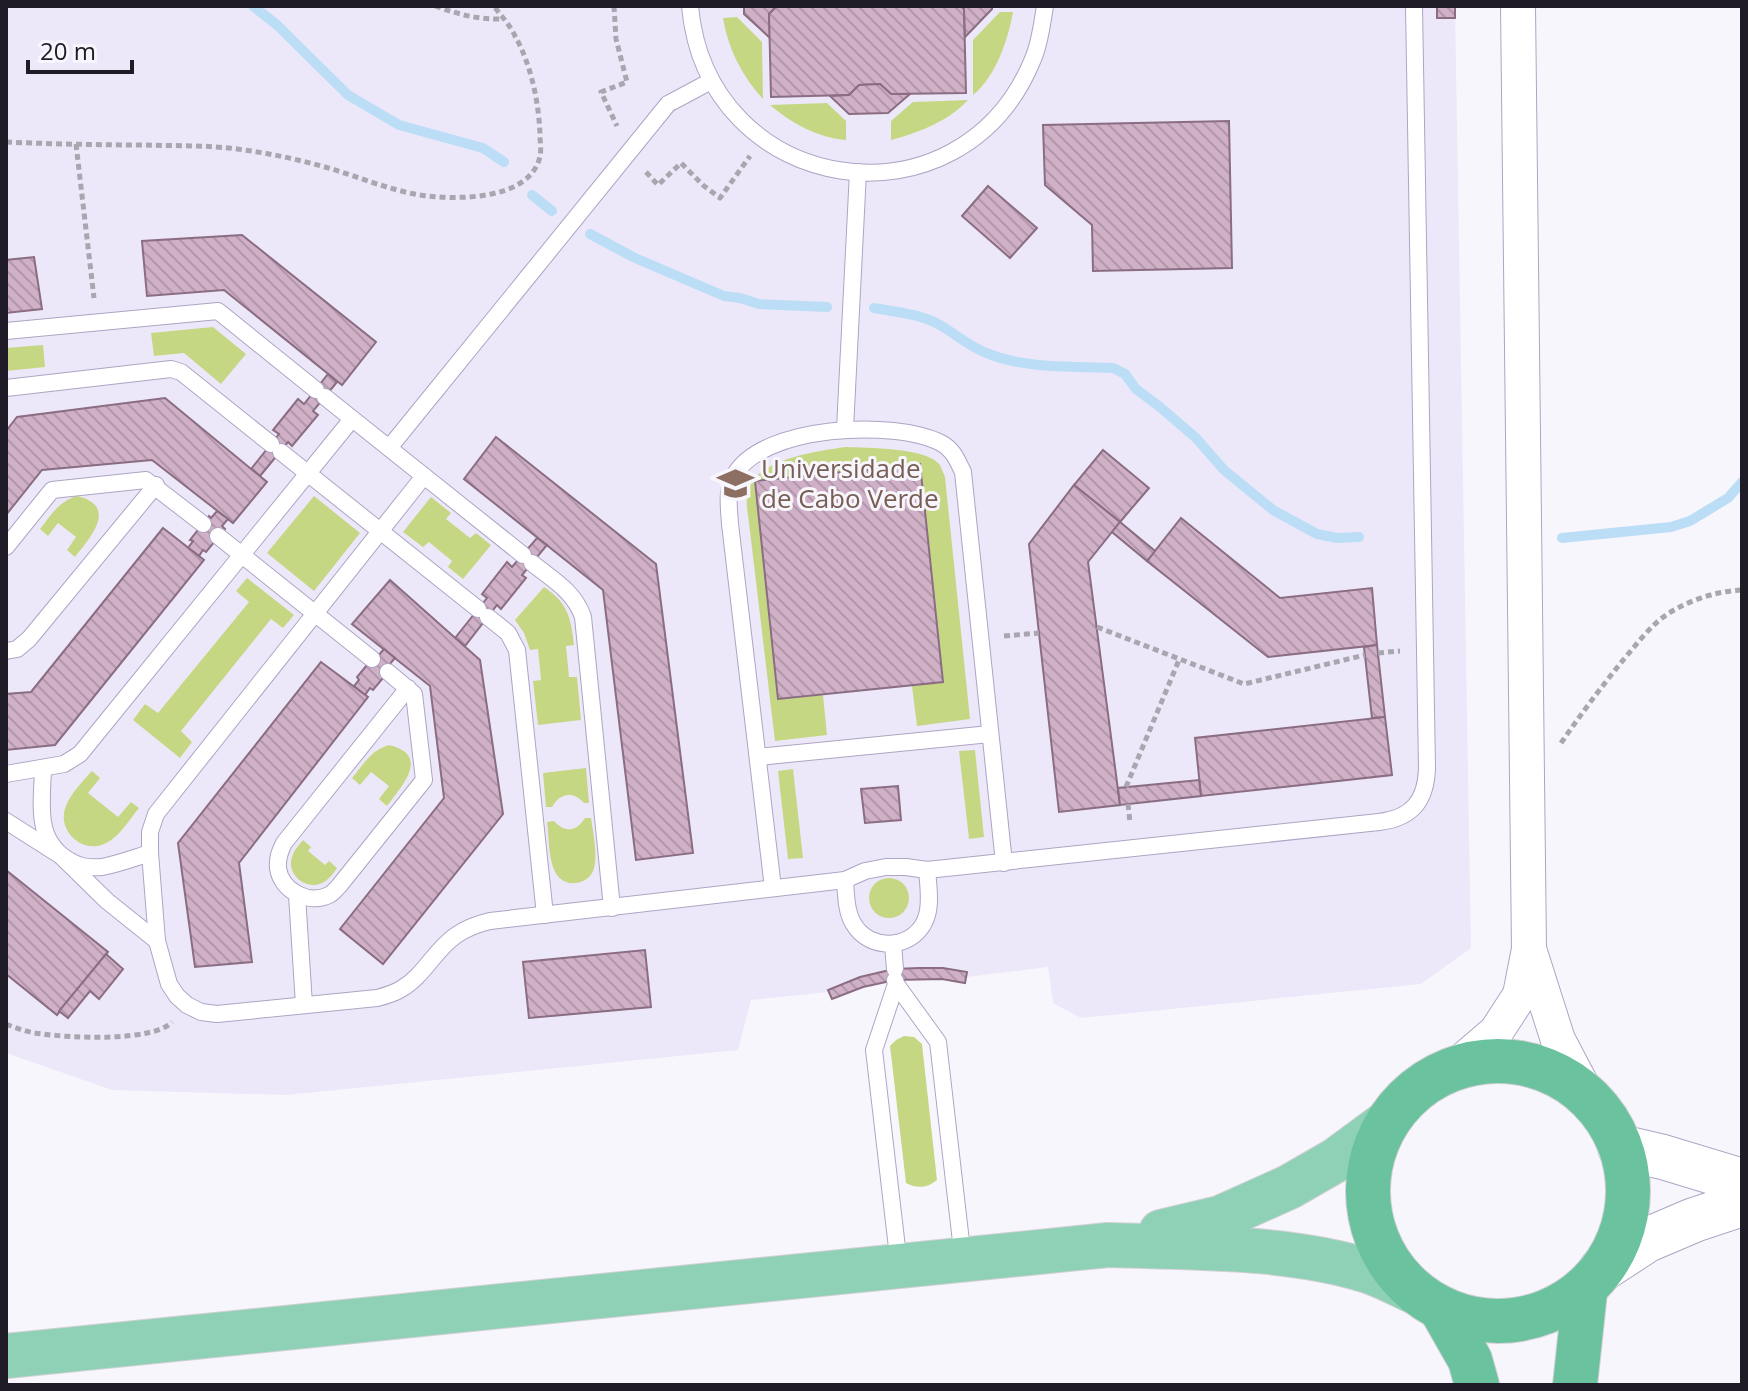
<svg xmlns="http://www.w3.org/2000/svg" width="1748" height="1391" font-family="'Open Sans',sans-serif">
  <defs>
    <pattern id="building-back-hatch" width="6" height="6" patternUnits="userSpaceOnUse" patternTransform="scale(2)"><rect width="6" height="6" fill="#d0b0c6"/><path d="M-1 5l2 2M0 0l6 6M5-1l2 2" fill="none" stroke="#b297aa"/></pattern>
  </defs>
  <rect width="100%" height="100%" fill="#f8f6fd"/>
  <!-- built -->
  <polygon fill="#ede8f9" points="6,6 1455,6 1471,948 1421,984 1081,1018 1053,1003 1048,967 966,977 896,975 829,992 751,1000 738,1050 286,1095 112,1090 6,1053"/>
  <!-- green -->
  <g fill="#c6d783">
    <path d="M1000 12H1013C1008 40 996 76 973 95V40Z"/>
    <path d="M737 17 762 42 763 99C742 76 728 49 723 18Z"/>
    <path d="M968 100C947 122 920 132 891 140V121L913 102Z"/>
    <path d="M827 103 846 121V140C818 138 791 123 770 105Z"/>
    <polygon points="213,327 246,354 221,384 184,353 154,356 151,333"/>
    <polygon points="43,345 45,367 6,371 6,348"/>
    <path d="M846 447C867 448 926 447 940 465 940 466 945 476 945 477L970 719 917 726 912 686 943 682 920 464 756 481 778 699 823 695 827 735 775 741 749 523C748 513 745 502 748 492 754 459 818 451 846 447Z"/>
    <path d="M77 496C119 506 90 538 75 557L67 550 76 537 58 523 48 536 40 529C51 515 59 501 77 496Z"/>
    <polygon points="314,496 360,533 314,591 267,553"/>
    <polygon points="431,497 451,513 446,519 470,538 476,533 491,545 463,579 448,567 452,561 429,542 423,547 403,532"/>
    <polygon points="247,578 294,615 283,628 271,619 181,731 192,742 180,758 133,720 145,704 158,713 249,602 236,591"/>
    <path d="M544 587C568 603 571 618 574 645L566 646 569 677H577L581 720 538 725 533 681 541 680 538 649 530 650 524 633 515 620Z"/>
    <path d="M389 745C431 755 402 786 387 806L379 799 389 786 371 772 360 785 352 778C363 765 371 750 389 745Z"/>
    <polygon points="975,750 984,837 969,839 959,751"/>
    <path d="M586 768 589 803H584C573 791 560 793 552 807H546L543 773Z"/>
    <polygon points="793,769 803,858 788,859 778,771"/>
    <path d="M92 771 100 778 88 793 118 817 131 802 139 808C129 820 119 838 104 844 81 854 56 829 66 806 71 793 83 781 92 771Z"/>
    <path d="M585 818H591C593 831 598 856 594 868 592 877 584 882 576 883 546 886 550 841 547 822L554 821C565 833 576 832 585 818Z"/>
    <path d="M303 840 311 847 308 851 325 865 329 861 337 868C334 873 329 879 324 882 307 892 286 875 292 857 294 850 299 845 303 840Z"/>
    <circle cx="889" cy="898" r="20"/>
    <path d="M904 1036 914 1037 922 1044 937 1180C927 1188 918 1189 906 1183L890 1046 896 1040Z"/>
  </g>
  <g fill="none" stroke-linecap="round" stroke-linejoin="round">
    <!-- stream -->
    <g stroke="#bbdef6" stroke-width="10">
      <polyline points="253,6 277,25 348,95 399,125 483,148 504,162"/>
      <polyline points="532,195 552,211"/>
      <polyline points="590,234 635,258 724,296 740,298 759,304 827,307"/>
      <path d="M874 308C897 312 920 314 940 325 957 335 971 348 989 354 1027 369 1073 366 1113 368L1125 374 1136 389 1160 407 1196 438 1224 470 1273 510 1317 534 1337 538 1359 537"/>
      <polyline points="1562,538 1671,527 1690,521 1728,498 1742,482"/>
    </g>
  </g>
  <!-- building -->
  <g fill="url(#building-back-hatch)" stroke="#8a6d82" stroke-width="2">
    <polygon points="744,6 777,6 769,14 770,38 744,14"/>
    <polygon points="777,6 961,6 964,9 966,93 891,94 880,84 859,85 849,95 771,97 769,14"/>
    <polygon points="961,6 992,6 992,9 965,37 964,9"/>
    <rect x="1437" y="6" width="18" height="12"/>
    <polygon points="880,84 891,94 910,94 888,113 849,114 830,96 849,95 859,85"/>
    <polygon points="1229,121 1232,268 1093,271 1092,225 1045,185 1043,125"/>
    <polygon points="988,186 1037,228 1010,258 962,216"/>
    <polygon points="242,235 376,342 342,385 224,290 147,296 142,241"/>
    <polygon points="34,257 42,309 6,313 6,260"/>
    <polygon points="328,374 337,382 313,411 318,415 292,446 288,442 260,476 251,469 279,434 273,430 298,399 304,404"/>
    <polygon points="165,398 267,482 233,523 152,460 42,470 6,515 6,431 17,417"/>
    <polygon points="496,437 656,564 693,853 636,860 603,590 464,479"/>
    <polygon points="1103,450 1149,488 1120,522 1074,485"/>
    <polygon points="920,464 943,682 778,699 755,481"/>
    <polygon points="1074,485 1120,522 1088,562 1120,805 1059,812 1029,544"/>
    <polygon points="217,511 228,519 222,526 225,529 206,552 203,550 199,556 188,548 193,541 190,540 209,516 211,518"/>
    <polygon points="1181,518 1280,598 1372,588 1377,645 1268,657 1147,561"/>
    <polygon points="1120,522 1155,551 1147,561 1112,532"/>
    <polygon points="163,528 204,560 55,745 6,750 6,694 31,692"/>
    <polygon points="537,538 547,545 522,575 526,578 501,609 497,605 465,646 455,638 487,598 482,594 507,562 512,567"/>
    <polygon points="390,580 480,660 503,814 383,964 340,929 444,798 430,686 352,624"/>
    <polygon points="1377,645 1385,717 1372,718 1364,647"/>
    <polygon points="384,649 395,658 389,665 388,672 373,690 370,688 365,695 354,686 359,680 357,677 376,654 378,656"/>
    <polygon points="321,662 368,697 239,863 252,962 195,967 178,843"/>
    <polygon points="1385,717 1392,775 1201,796 1195,738"/>
    <polygon points="1199,780 1201,796 1120,805 1118,788"/>
    <polygon points="898,786 901,820 865,823 861,789"/>
    <polygon points="6,870 108,952 57,1015 6,974"/>
    <polygon points="645,950 651,1007 529,1018 523,962"/>
    <polygon points="106,954 123,969 99,999 90,991 68,1018 59,1011"/>
    <polygon points="919,968 943,968 967,972 965,983 942,979 895,980 863,987 832,999 828,990 860,977 894,969"/>
  </g>
  <g fill="none" stroke-linecap="round" stroke-linejoin="round">
    <defs>
      <g id="service">
        <path d="M690 6C707 197 961 236 1033 59 1040 43 1042 24 1045 6"/>
        <polyline points="668,104 711,81"/>
        <polyline points="6,331 218,311 316,390"/>
        <polyline points="6,388 171,369 181,372 271,444"/>
        <polyline points="325,397 523,555"/>
        <polyline points="845,429 858,172"/>
        <polyline points="389,448 527,278"/>
        <polyline points="281,452 478,609"/>
        <polyline points="218,536 372,659"/>
        <polyline points="6,547 52,490 146,480 203,524"/>
        <path d="M532 563C553 580 574 591 583 617L612 908"/>
        <polyline points="488,617 508,633 517,650 545,915"/>
        <polyline points="6,651 17,649 29,639 156,485"/>
        <path d="M388 672 414 694 424 780 339 886C336 889 333 893 329 895 309 905 281 891 278 868 277 858 280 851 284 843L408 688"/>
        <polyline points="758,757 990,734"/>
        <path d="M43 769C42 805 34 842 72 862 81 867 92 868 102 867 118 864 134 858 150 853"/>
        <polyline points="6,774 64,764 80,754 352,419"/>
        <path d="M6 821 61 856 107 901 157 941 169 984 177 996 187 1005 201 1012 217 1014 377 998C385 996 393 994 401 989 423 977 434 951 455 936 466 928 477 924 490 921L845 880 865 871 886 867H906L927 870 1379 822C1412 818 1426 801 1427 768L1414 6"/>
        <path d="M845 880C846 894 846 911 853 923 870 954 918 949 927 915 931 901 928 884 927 870"/>
        <path d="M773 888 730 524C729 508 726 491 734 476 761 425 895 419 941 443 953 449 957 460 963 472L1004 863"/>
        <polyline points="297,895 304,1005"/>
        <polyline points="157,941 150,853 150,832 156,814 424,476"/>
        <polyline points="893,944 895,969"/>
        <polyline points="895,980 896,984 938,1042 963,1259"/>
        <polyline points="896,984 874,1050 899,1265"/>
      </g>
      <g id="minor">
        <polyline points="1518,6 1529,949"/>
        <polyline points="1454,1068 1496,1032 1520,995 1529,949 1558,1040 1587,1095"/>
      </g>
      <g id="secondary">
        <polyline points="1620,1147 1663,1157 1742,1181"/>
        <polyline points="1601,1270 1647,1240 1694,1220 1742,1204"/>
      </g>
      <g id="primary">
        <polyline points="1161,1232 1220,1218 1289,1187 1336,1160 1385,1124"/>
        <path d="M6 1356 1108 1245C1191 1248 1289 1246 1368 1271 1383 1276 1398 1284 1413 1291"/>
      </g>
      <g id="trunk">
        <circle cx="1498" cy="1191" r="130"/>
        <polyline points="1441,1309 1470,1360 1477,1385"/>
        <polyline points="1575,1385 1585,1292"/>
      </g>
    </defs>
    <!-- service casing -->
    <use href="#service" stroke="#aea4c4" stroke-width="18"/>
    <!-- minor casing -->
    <use href="#minor" stroke="#aea4c4" stroke-width="36"/>
    <!-- secondary casing -->
    <use href="#secondary" stroke="#aea4c4" stroke-width="46"/>
    <!-- primary casing -->
    <use href="#primary" stroke="#d2d1d4" stroke-width="46"/>
    <!-- trunk casing -->
    <use href="#trunk" stroke="#d2d1d4" stroke-width="46"/>
    <!-- path -->
    <g stroke="#a9a6af" stroke-width="5" stroke-dasharray="6 4" stroke-linecap="butt">
      <path d="M435 6C458 14 478 20 503 19"/>
      <polyline points="614,6 616,39 627,82 601,92 617,126"/>
      <path d="M6 142C53 144 99 145 146 145 176 146 207 145 237 149 269 153 301 160 332 169 361 178 390 190 420 195 454 200 526 201 539 160 542 152 540 143 540 135 539 103 531 64 515 36 510 25 501 16 494 6"/>
      <polyline points="76,144 94,298"/>
      <polyline points="646,172 658,185 681,163 704,186 720,198 750,156"/>
      <polyline points="1097,627 1244,684 1365,655"/>
      <polyline points="1004,636 1039,633"/>
      <polyline points="1378,653 1400,651"/>
      <path d="M1561 743C1581 714 1602 686 1624 659 1636 645 1647 630 1662 618 1683 602 1715 591 1742 590"/>
      <polyline points="1126,787 1179,660"/>
      <polyline points="1128,804 1130,823"/>
      <path d="M6 1024C18 1029 30 1033 43 1034 70 1038 153 1042 172 1022"/>
    </g>
    <!-- service -->
    <use href="#service" stroke="#fff" stroke-width="16"/>
    <!-- minor -->
    <use href="#minor" stroke="#fff" stroke-width="34"/>
    <!-- secondary -->
    <use href="#secondary" stroke="#fff" stroke-width="44"/>
    <!-- primary -->
    <use href="#primary" stroke="#8fd1b6" stroke-width="44"/>
    <!-- trunk -->
    <use href="#trunk" stroke="#6ac29e" stroke-width="44"/>
    <defs>
      <polyline id="service-bridge" points="527,278 668,104"/>
    </defs>
    <!-- service-bridge casing -->
    <use href="#service-bridge" stroke="#aea4c4" stroke-width="18" stroke-linecap="butt"/>
    <!-- service-bridge -->
    <use href="#service-bridge" stroke="#fff" stroke-width="16"/>
  </g>
  <!-- icons -->
  <defs>
    <symbol id="university-bare" viewBox="-9 -9 18 18"><path d="M0-5L7-2L0 1L-7-2ZM-4 1L0 2.5L4 1V4Q0 6-4 4Z" fill="#8d6e63" stroke="#f8f6fd" stroke-width="2.5" paint-order="stroke"/></symbol>
  </defs>
  <g fill-rule="evenodd">
    <use href="#university-bare" x="710" y="458" width="51" height="51"/>
  </g>
  <g text-anchor="middle" dominant-baseline="central" stroke-width="6" stroke-linejoin="round" paint-order="stroke">
    <!-- education labels -->
    <g font-size="26" fill="#785e54" stroke="#f8f6fd" text-anchor="start">
      <text x="761" y="468">Universidade<tspan x="761" dy="30">de Cabo Verde</tspan></text>
    </g>
  </g>
  <!-- border -->
  <rect width="1748" height="1391" fill="none" stroke="#1f1b27" stroke-width="16"/>
  <!-- scale -->
  <path d="M28 60v12h104v-12" fill="none" stroke="#1f1b27" stroke-width="4"/>
  <text x="40" y="60" font-size="24" fill="#1f1b27" stroke="#f8f6fd" stroke-width="6" paint-order="stroke">20 m</text>
</svg>
